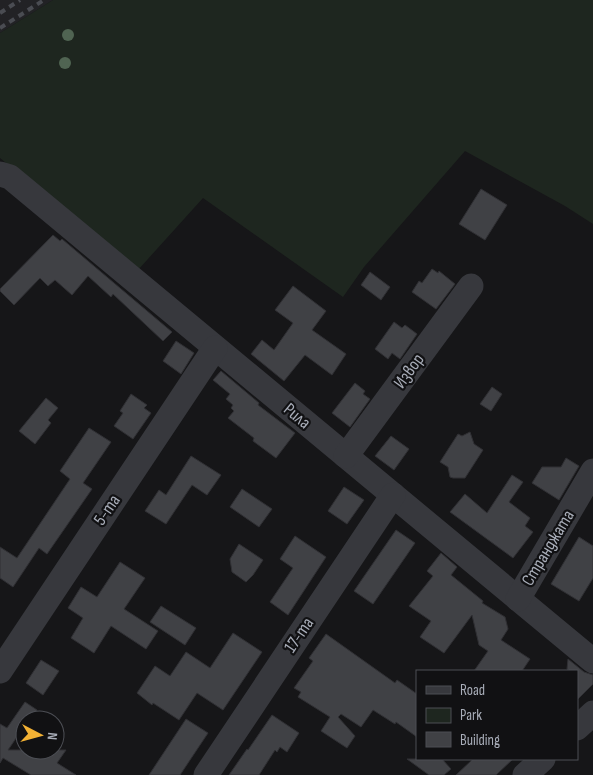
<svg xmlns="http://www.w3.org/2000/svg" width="593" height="775" font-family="'Sofia Sans Condensed',sans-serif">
  <rect width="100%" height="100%" fill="#161618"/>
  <!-- built -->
  <polygon fill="#222225" points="0,0 53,0 0,33"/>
  <!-- green -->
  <polygon fill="#1e261f" points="53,0 593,0 593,224 565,206 465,151 364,267 343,297 203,198 138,270 0,158 0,33"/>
  <!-- building -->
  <g fill="#404145" stroke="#303034">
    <polygon points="481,189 507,205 485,240 459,224"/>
    <polygon points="53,235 60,241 62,239 172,332 163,341 113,294 111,297 88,276 72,295 55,280 48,286 40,278 14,305 0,291 0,289"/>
    <polygon points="432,269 438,273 439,271 455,284 436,309 412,292 419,281 422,283"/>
    <polygon points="370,272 390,287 381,300 361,285"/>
    <polygon points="293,286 326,311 312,330 346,354 332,375 305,355 284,381 251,354 262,340 274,350 293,323 275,310"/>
    <polygon points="394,322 402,328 405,325 417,334 400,359 392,353 388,359 375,349"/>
    <polygon points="176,341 194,353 181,374 163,361"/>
    <polygon points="221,371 259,403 258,405 295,433 276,458 253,441 254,438 228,418 234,411 231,408 233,405 226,399 230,394 213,380"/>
    <polygon points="355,383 365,391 363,394 370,399 350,427 332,413"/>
    <polygon points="492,387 502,394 491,411 480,404"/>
    <polygon points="131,394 147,405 144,408 151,413 133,439 114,426 123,413 120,411"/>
    <polygon points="46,398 58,408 48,420 51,423 35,444 19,431"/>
    <polygon points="89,428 111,442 83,483 92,489 47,554 39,548 13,587 0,578 0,547 17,558 70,479 60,471"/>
    <polygon points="470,432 474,444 483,450 465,478 453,478 450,477 448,467 440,462 458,434 462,436"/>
    <polygon points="391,436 409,449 394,470 375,456"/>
    <polygon points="191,456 221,475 207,495 192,485 166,524 145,511 159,490 166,495"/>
    <polygon points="566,458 579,466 559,500 532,483 542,467 561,467"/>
    <polygon points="512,475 523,482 509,502 530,518 525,526 533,532 513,558 450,512 465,494 487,513"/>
    <polygon points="344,487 364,500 347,524 328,511"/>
    <polygon points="242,489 272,509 259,527 230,507"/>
    <polygon points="396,530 415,543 373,604 354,591"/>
    <polygon points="295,536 326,557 288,615 270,602 293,568 280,559"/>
    <polygon points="579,537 593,546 593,578 579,601 551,584"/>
    <polygon points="239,544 263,560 253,575 246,582 232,572 230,559"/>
    <polygon points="441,553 457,567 451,575 483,601 482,603 505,617 508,629 501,640 530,659 522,671 474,671 488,651 479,645 472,615 444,653 420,637 431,621 409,606 433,576 427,571"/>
    <polygon points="120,562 145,578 124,609 158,631 146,649 111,626 94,653 71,638 83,618 68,608 81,587 97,597"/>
    <polygon points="161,606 196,628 185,645 150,622"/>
    <polygon points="233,633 262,652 223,710 197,693 179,720 153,703 152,705 137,693 155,666 170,676 186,652 210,668"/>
    <polygon points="326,634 395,683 397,680 417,694 417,737 396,722 395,724 373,710 361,727 341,714 338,717 355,736 347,748 321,731 330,717 298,697 301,692 294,688 313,661 309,658"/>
    <polygon points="568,659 584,672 593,675 593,684 577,700 577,671 570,671 567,669"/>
    <polygon points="41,660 59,671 43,695 26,683"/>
    <polygon points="25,702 37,710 31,720 25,720 25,725 8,750 66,750 57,763 76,775 31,775 3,758 0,763 0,724 7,728"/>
    <polygon points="272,715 299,733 287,752 280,747 277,752 275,750 259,775 229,775 247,749 248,750"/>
    <polygon points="186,719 208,733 180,775 149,775"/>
    <polygon points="407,759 442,759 451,769 444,775 429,775"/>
    <polygon points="473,759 513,759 496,775 456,775"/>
  </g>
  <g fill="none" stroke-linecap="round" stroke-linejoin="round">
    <!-- minor -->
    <g stroke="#37383d" stroke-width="25">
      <polyline points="0,174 10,177 593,661"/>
      <polyline points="346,456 471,286"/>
      <polyline points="518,599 593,471"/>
      <polyline points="0,671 215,348"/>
      <polyline points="577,728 593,713"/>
      <polyline points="206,775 393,495"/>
      <polyline points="525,775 543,759"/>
    </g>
    <!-- rail -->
    <g stroke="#4a4c52" stroke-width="4" stroke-dasharray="6 5" stroke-linecap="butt">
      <polyline points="0,13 20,0"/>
      <polyline points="0,28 44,0"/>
    </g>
  </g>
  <!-- trees -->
  <g fill="#506452">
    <circle cx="68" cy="35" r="6"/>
    <circle cx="65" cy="63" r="6"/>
  </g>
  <g text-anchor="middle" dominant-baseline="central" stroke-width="4.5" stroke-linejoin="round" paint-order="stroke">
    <!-- street labels -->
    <g font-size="18" fill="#a8adb8" stroke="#111113">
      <text transform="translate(409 371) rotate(-54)">Извор</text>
      <text transform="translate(297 416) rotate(40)">Рила</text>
      <text transform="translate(107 510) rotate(-56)">5-та</text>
      <text transform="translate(548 548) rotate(-59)">Странджата</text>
      <text transform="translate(299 635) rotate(-56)">17-та</text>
    </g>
  </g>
  <!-- legend -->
  <rect x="416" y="670" width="162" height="90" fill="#111113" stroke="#4d4f55"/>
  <rect x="426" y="686" width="25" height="8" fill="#37383d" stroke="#4d4f55"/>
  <text x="460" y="695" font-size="15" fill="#a8adb8">Road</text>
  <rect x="426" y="708" width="25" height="15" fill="#1e261f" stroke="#4d4f55"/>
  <text x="460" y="720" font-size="15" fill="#a8adb8">Park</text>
  <rect x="426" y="732" width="25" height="15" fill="#404145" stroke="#4d4f55"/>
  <text x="460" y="745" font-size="15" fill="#a8adb8">Building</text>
  <!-- north arrow -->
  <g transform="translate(40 735) rotate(96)"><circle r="24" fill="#111113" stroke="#4d4f55"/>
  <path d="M0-4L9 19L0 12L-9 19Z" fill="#f2b134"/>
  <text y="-8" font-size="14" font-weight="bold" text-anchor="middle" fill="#a8adb8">N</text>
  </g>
</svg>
